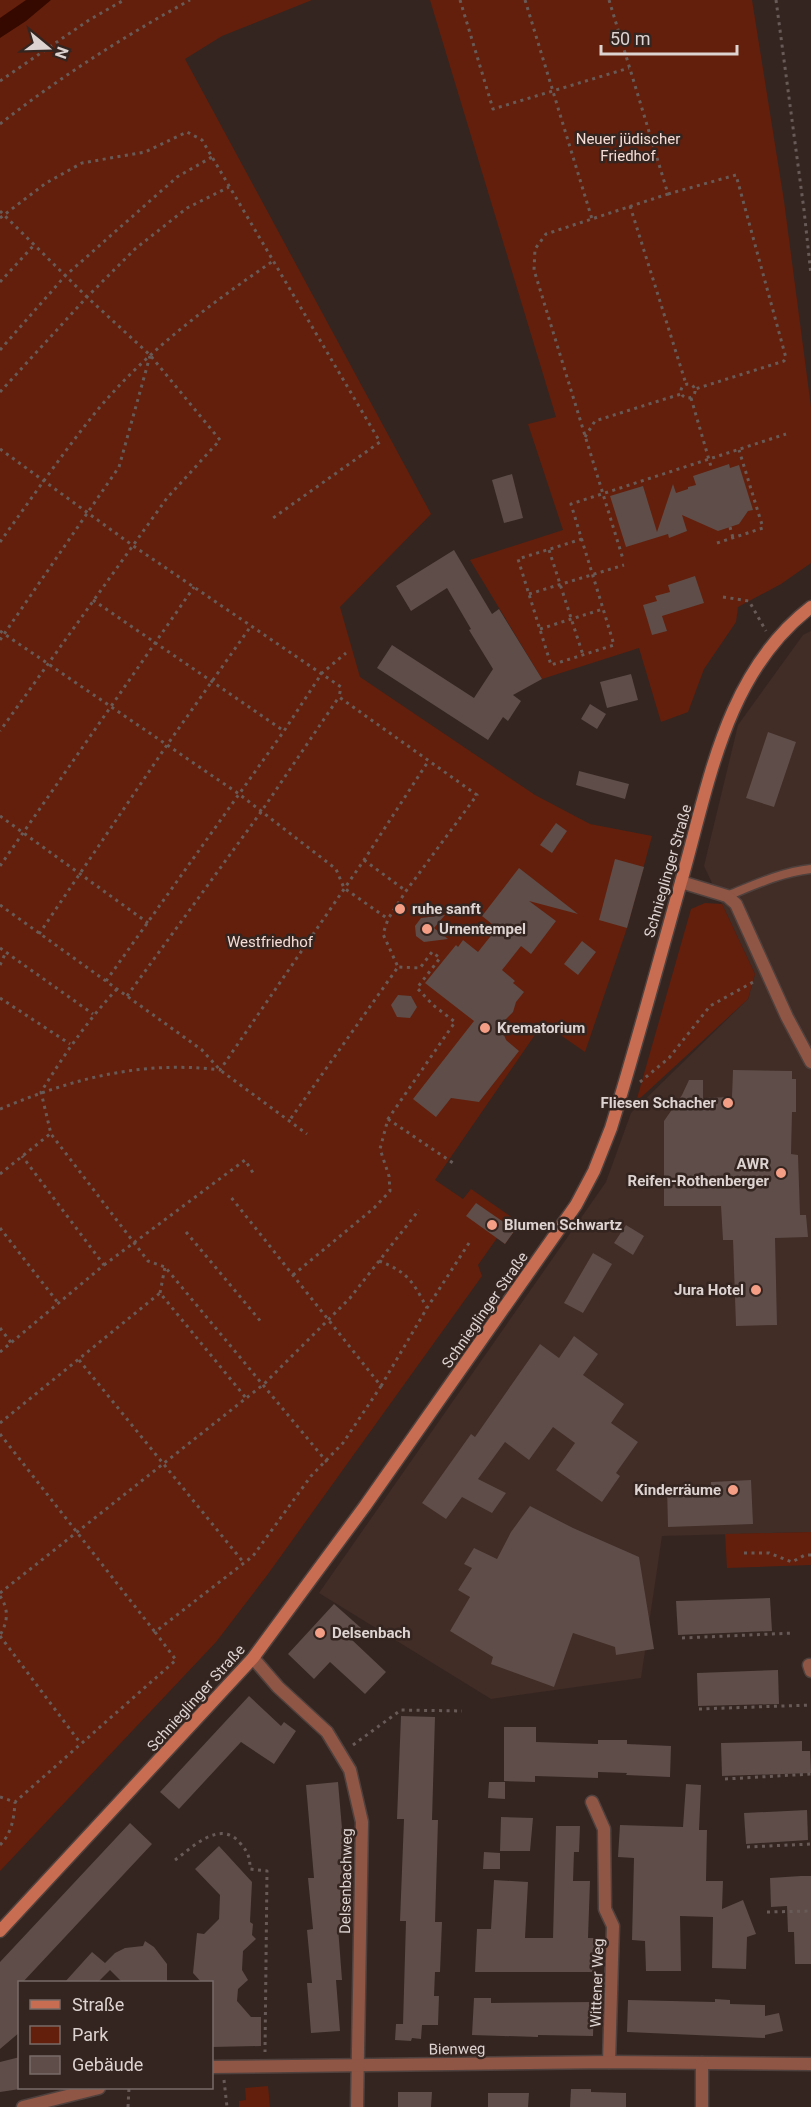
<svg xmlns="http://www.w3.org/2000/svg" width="811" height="2107" font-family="Roboto,sans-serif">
  <rect width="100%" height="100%" fill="#342521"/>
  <!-- built -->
  <polygon fill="#412c26" points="811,631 811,1532 662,1536 641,1678 491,1699 319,1593 606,1182 631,1113 748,999 755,974 704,866 738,725 803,635"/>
  <!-- green -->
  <g fill="#631f0b">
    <polygon points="0,0 312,0 222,36 185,59 431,514 340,607 360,677 535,795 590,824 652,836 627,928 585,1052 543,1023 435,1180 463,1199 471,1189 520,1223 505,1244 497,1238 478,1265 482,1276 268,1574 216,1642 0,1871"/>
    <polygon points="430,0 752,0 784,201 811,407 811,563 781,584 738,607 736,622 704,669 688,712 661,722 639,648 542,679 470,560 563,530 528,424 556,417"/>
    <polygon points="705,903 722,904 755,974 748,999 636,1102 691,909"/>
    <polygon points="811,1532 811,1565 727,1568 725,1534"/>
    <polygon points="268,2086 270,2107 239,2107 239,2101 246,2100 245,2088"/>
  </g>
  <!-- water -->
  <polygon fill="#350900" points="26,0 51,0 26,21 0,38 0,18"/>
  <!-- building -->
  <g fill="#5e4d49">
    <polygon points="729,464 730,468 739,465 753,510 748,511 739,524 718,531 682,515 687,531 669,538 668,534 626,547 610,496 643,486 657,532 673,484 676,493 688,489 688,487 696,485 693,476"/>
    <polygon points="512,474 523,518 504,523 492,480"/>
    <polygon points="454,550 492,614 499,609 542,679 513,695 521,701 508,721 503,717 488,740 377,668 392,645 474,698 493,669 469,630 471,629 447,588 411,611 396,586"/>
    <polygon points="695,576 704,603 662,616 667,631 652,635 643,605 657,601 655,596 670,592 668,585"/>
    <polygon points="631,674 638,700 607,708 600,682"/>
    <polygon points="590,704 606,714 597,729 581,719"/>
    <polygon points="768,732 796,742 774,807 746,798"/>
    <polygon points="579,771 629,784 625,799 576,785"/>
    <polygon points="556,823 567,831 552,853 540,845"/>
    <polygon points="615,859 644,867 627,928 599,920"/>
    <polygon points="519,868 578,914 529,901 556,921 531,954 521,946 502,970 515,981 513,983 524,992 516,1002 513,1012 500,1025 506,1040 519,1051 479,1102 451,1098 436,1117 413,1099 474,1021 425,983 456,945 458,947 463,940 478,952 497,928 482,916"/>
    <polygon points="445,915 434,928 448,939 424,942 416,936 415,926 421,918"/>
    <polygon points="582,941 596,952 578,975 564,964"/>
    <polygon points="398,995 411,996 417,1007 410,1018 397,1017 391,1005"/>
    <polygon points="733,1070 792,1071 792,1079 796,1079 796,1112 792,1112 791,1154 798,1155 800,1215 806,1215 808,1237 775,1238 777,1325 736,1326 733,1240 723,1240 721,1206 664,1206 664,1121 682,1095 689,1080 703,1080 703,1098 732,1097"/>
    <polygon points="476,1203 515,1230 505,1244 466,1216"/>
    <polygon points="626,1225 644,1236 633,1255 614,1243"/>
    <polygon points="593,1253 612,1264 583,1313 564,1303"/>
    <polygon points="574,1336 598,1354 583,1375 624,1404 611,1423 638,1442 616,1473 620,1476 602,1502 556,1470 575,1443 553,1427 529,1460 505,1442 478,1479 506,1493 492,1513 462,1497 446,1519 422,1503 471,1434 475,1437 540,1344 559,1358"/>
    <polygon points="751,1480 753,1524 668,1527 667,1487 711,1486 711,1482"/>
    <polygon points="530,1506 573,1528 639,1557 654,1649 616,1655 615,1647 573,1633 554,1687 491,1664 493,1657 450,1631 470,1597 458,1590 472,1568 464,1564 474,1548 497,1559 511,1532"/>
    <polygon points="770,1598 772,1631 678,1635 676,1601"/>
    <polygon points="334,1604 361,1628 351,1639 386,1672 365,1694 330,1662 314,1679 288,1654"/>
    <polygon points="778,1670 779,1704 698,1706 697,1673"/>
    <polygon points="249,1696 281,1726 284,1722 296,1731 274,1764 241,1742 179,1809 160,1792"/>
    <polygon points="401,1716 435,1717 432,1820 438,1820 435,1922 442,1922 440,1972 435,1972 434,1996 439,1996 438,2025 422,2025 421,2039 412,2038 411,2041 395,2040 396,2024 403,2024 406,1921 400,1921 404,1819 397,1819"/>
    <polygon points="504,1727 536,1727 536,1742 598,1744 598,1740 627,1740 627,1744 671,1746 670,1777 626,1775 627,1773 598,1772 598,1778 535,1776 535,1782 504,1781"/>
    <polygon points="802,1741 802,1751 810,1751 811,1773 722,1776 721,1743"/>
    <polygon points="338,1782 346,1875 340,1875 345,1927 338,1927 342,1980 336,1980 340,2031 311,2033 307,1983 312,1983 307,1930 313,1929 308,1878 314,1878 306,1785"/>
    <polygon points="489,1782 505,1782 505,1799 488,1798"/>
    <polygon points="686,1784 701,1785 699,1830 707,1830 706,1881 723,1881 722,1909 743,1900 756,1934 747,1937 746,1969 712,1968 713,1917 680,1916 681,1971 646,1971 645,1941 632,1940 634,1858 618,1857 620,1825 683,1827"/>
    <polygon points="807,1810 808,1840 746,1844 744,1813"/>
    <polygon points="501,1817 533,1818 530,1851 500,1851"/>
    <polygon points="130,1823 152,1844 22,1983 20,1983 20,2032 0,2049 0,1962"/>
    <polygon points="556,1826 580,1826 579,1852 574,1852 573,1881 590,1881 588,1938 594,1938 594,1972 475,1972 477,1929 491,1929 494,1880 528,1882 525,1938 553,1938"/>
    <polygon points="219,1846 252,1882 250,1922 253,1924 252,1935 256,1939 243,1951 242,1970 248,1980 238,1989 237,2001 251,2017 261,2017 261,2046 212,2047 212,1983 202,1983 193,1973 197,1933 204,1934 219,1919 220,1895 195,1869"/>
    <polygon points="484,1852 500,1853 500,1869 483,1869"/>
    <polygon points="801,1876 811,1876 811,1964 795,1964 794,1932 788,1932 787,1906 771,1907 770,1878"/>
    <polygon points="145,1941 154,1947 167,1964 167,1983 123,1983 110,1970 97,1983 64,1983 92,1952 105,1963 115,1953 125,1948 143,1946"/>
    <polygon points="474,1998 491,1998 491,2003 594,2002 593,2036 538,2035 538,2037 472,2035"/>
    <polygon points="715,1999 730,2000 730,2004 765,2005 765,2016 779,2013 783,2031 765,2035 765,2038 627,2032 628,2000 715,2002"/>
    <polygon points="20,2057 20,2089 0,2092 0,2062"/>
    <polygon points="571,2089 591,2089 591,2092 626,2093 626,2107 570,2107"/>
    <polygon points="398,2092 432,2092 431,2107 398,2107"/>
    <polygon points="488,2093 529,2093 528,2107 488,2107"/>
  </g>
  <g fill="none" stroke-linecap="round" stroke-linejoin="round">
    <defs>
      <path id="service" d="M727 896C754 885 782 872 811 869"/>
      <g id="minor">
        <polyline points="681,882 727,896 736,904 787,1017 811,1062"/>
        <polyline points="253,1658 278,1687 327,1732 350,1770 362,1822 357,2107"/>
        <polyline points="809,1665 811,1671"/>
        <polyline points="592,1802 604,1829 605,1909 613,1926 609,2062"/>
        <polyline points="212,2067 609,2062 811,2064"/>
        <polyline points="23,2107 99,2088"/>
        <polyline points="702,2107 702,2063"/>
      </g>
      <path id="secondary" d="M0 1931 253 1658 365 1506 576 1205 594 1171 611 1128C636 1047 658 964 681 882 709 784 725 673 811 607"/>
    </defs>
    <!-- service casing -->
    <use href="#service" stroke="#4f413d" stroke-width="11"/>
    <!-- minor casing -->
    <use href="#minor" stroke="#4f413d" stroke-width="15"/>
    <!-- secondary casing -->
    <use href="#secondary" stroke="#4f413d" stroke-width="15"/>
    <!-- path -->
    <g stroke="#685b57" stroke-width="3" stroke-dasharray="3 4.5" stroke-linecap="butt">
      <polyline points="460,0 493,109 629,68"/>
      <polyline points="525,0 592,219"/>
      <polyline points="609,0 668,194 546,234 535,249 534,270 623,559"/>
      <polyline points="776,0 804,210 811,275"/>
      <polyline points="0,81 89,20 124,0"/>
      <path d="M0 124C60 77 123 37 190 0"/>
      <polyline points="668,194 736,175 786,358 784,361 695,389"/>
      <polyline points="630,206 686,384"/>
      <polyline points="0,211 87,297 150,355 220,440 167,498 0,731"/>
      <polyline points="0,218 46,183 82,163 145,152 187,132 202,140 380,442 273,518"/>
      <polyline points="0,282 34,245"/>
      <polyline points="0,350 65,276 177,177 212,157"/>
      <circle cx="688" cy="391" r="7"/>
      <polyline points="0,392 87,297 135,249 187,208 229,187"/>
      <polyline points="691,398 712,470"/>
      <polyline points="585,437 595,421 681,394"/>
      <polyline points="0,449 132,545 341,687 339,697 477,795 406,891 388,919 383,934 398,967 289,1121"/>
      <polyline points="730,527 733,538"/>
      <path d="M582 539 518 559 551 665 614 645C600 598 585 551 571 504L786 434"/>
      <path d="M0 542C31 499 62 454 95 413 145 352 209 305 273 261"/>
      <polyline points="717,543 763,528 739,450"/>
      <polyline points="549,550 583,655"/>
      <polyline points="529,594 624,565"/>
      <polyline points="723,597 749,601 766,631"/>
      <polyline points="93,600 284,731"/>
      <polyline points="540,629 603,609"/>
      <polyline points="0,631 239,794 336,869 344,888 388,919"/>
      <polyline points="0,640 119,467 150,356"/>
      <polyline points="0,816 148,923"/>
      <polyline points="364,860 406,891"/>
      <polyline points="0,866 194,587"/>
      <polyline points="0,905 202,1050 220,1070 307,1134"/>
      <polyline points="39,934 167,745 251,626"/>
      <polyline points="0,948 93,1014"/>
      <polyline points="0,965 6,952"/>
      <polyline points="106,981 284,731 322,673 346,653"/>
      <path d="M117 989C87 1021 64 1055 41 1092L51 1134 148 1261 165 1267 327 1462"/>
      <polyline points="127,996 261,812 339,697"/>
      <polyline points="0,998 70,1044"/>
      <polyline points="640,1082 669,1058 710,1006 755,981"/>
      <path d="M0 1109C72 1079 141 1060 220 1070L364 860 429 760"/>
      <polyline points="388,1119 453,1163"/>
      <polyline points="0,1174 50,1134"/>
      <polyline points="0,1228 59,1304"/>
      <polyline points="186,1232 262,1323"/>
      <path d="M379 1261C408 1272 413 1282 427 1308"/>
      <polyline points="104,1265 245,1160 255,1176"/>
      <polyline points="293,1275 374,1208 390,1191 389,1176 380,1149 388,1119 455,1022 433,1005 417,988 440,958 432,952 420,968 399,967"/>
      <polyline points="160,1293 165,1267"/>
      <polyline points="0,1328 12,1344"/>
      <polyline points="0,1352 104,1265 22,1156"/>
      <polyline points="79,1360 244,1563"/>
      <polyline points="381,1386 427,1308 469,1243"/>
      <polyline points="0,1423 160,1293 246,1398"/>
      <polyline points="0,1434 155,1632"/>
      <polyline points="744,1553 769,1553 792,1562 805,1555 811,1555"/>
      <polyline points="0,1593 264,1384 350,1298 419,1210"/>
      <path d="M0 1596C9 1609 8 1622 0 1635"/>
      <polyline points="0,1636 81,1744"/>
      <polyline points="682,1638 794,1633"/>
      <polyline points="699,1709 811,1705"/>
      <polyline points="353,1745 401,1710 462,1711"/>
      <polyline points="725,1779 811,1774"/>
      <polyline points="0,1797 15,1802 176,1660 155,1632 253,1556 311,1476 343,1443 381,1386 230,1196"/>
      <path d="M0 1845C12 1833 14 1818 15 1802"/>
      <polyline points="747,1847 811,1844"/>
      <path d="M175 1860C193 1847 220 1819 240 1843 248 1852 250 1857 250 1869L267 1871 265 2052"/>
      <polyline points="767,1912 811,1911"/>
      <polyline points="224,2080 227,2107"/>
      <polyline points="128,2107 129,2088"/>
    </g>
    <!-- service -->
    <use href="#service" stroke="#8f5545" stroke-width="8"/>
    <!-- minor -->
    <use href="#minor" stroke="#8f5545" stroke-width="12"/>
    <!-- secondary -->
    <use href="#secondary" stroke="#c86c52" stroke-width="12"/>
  </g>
  <!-- markers -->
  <g fill="#f49e86" stroke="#342521" stroke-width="2">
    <circle cx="400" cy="909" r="6"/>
    <circle cx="427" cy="929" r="6"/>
    <circle cx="485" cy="1028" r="6"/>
    <circle cx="728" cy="1103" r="6"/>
    <circle cx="781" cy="1173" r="6"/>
    <circle cx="492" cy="1225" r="6"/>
    <circle cx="756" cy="1290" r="6"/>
    <circle cx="733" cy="1490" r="6"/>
    <circle cx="320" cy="1633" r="6"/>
  </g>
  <g text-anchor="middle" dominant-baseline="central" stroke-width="5" stroke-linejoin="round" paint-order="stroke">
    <!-- park labels -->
    <g font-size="15" fill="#f5dcd4" stroke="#342521">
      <text x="628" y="139">Neuer jüdischer<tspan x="628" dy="17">Friedhof</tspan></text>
      <text x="270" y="942">Westfriedhof</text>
    </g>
    <!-- street labels -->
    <g font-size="15" fill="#ddd3d0" stroke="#342521">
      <text transform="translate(668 871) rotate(-74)">Schnieglinger Straße</text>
      <text transform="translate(485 1310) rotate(-55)">Schnieglinger Straße</text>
      <text transform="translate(196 1698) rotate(-48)">Schnieglinger Straße</text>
      <text transform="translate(346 1881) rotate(-89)">Delsenbachweg</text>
      <text transform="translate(597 1983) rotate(-88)">Wittener Weg</text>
      <text transform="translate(457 2049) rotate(-1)">Bienweg</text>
    </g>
    <!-- poi labels -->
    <g font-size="15" font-weight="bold" fill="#ddd3d0" stroke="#342521" text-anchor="start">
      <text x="412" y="909">ruhe sanft</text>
      <text x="439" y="929">Urnentempel</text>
      <text x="497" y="1028">Krematorium</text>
      <text x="716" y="1103" text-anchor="end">Fliesen Schacher</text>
      <text x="769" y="1164" text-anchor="end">AWR<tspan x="769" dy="17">Reifen-Rothenberger</tspan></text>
      <text x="504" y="1225">Blumen Schwartz</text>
      <text x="744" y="1290" text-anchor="end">Jura Hotel</text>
      <text x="721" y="1490" text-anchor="end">Kinderräume</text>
      <text x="332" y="1633">Delsenbach</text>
    </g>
  </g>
  <!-- legend -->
  <rect x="18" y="1981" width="195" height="108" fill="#342521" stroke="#786b67" stroke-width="1.5"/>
  <rect x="30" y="2000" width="30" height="9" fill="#c86c52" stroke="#786b67" stroke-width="1.5"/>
  <text x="72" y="2011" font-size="18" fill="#ddd3d0">Straße</text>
  <rect x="30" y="2026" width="30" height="18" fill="#631f0b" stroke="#786b67" stroke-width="1.5"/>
  <text x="72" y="2041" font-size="18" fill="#ddd3d0">Park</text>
  <rect x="30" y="2056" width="30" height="18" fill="#5e4d49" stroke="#786b67" stroke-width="1.5"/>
  <text x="72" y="2071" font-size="18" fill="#ddd3d0">Gebäude</text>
  <!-- north arrow -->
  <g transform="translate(48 48) rotate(109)" stroke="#342521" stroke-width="4.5" paint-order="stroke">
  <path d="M0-4.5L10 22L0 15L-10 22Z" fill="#ddd3d0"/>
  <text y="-9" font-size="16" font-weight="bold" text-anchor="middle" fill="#ddd3d0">N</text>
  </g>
  <!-- scale -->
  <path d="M601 45v9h136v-9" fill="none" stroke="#ddd3d0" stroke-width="3"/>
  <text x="610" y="45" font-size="18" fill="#ddd3d0" stroke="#342521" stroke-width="4.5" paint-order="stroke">50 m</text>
</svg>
